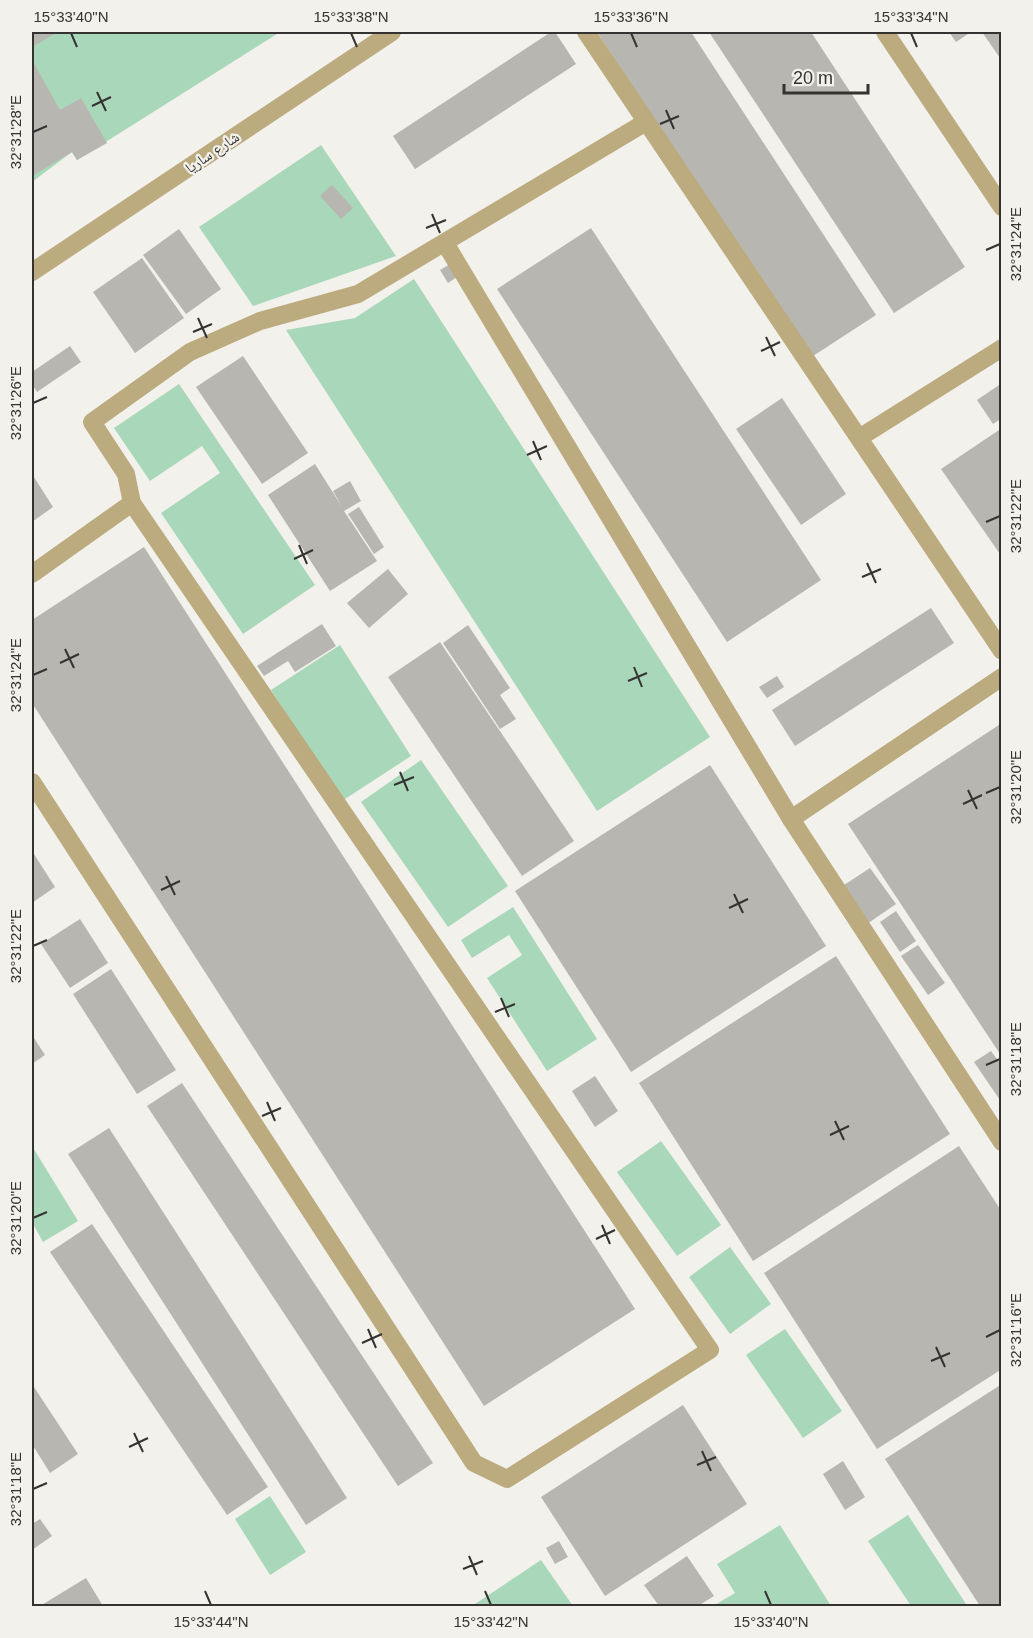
<svg xmlns="http://www.w3.org/2000/svg" width="1033" height="1638" font-family="Arial,'Noto Naskh Arabic',sans-serif">
  <rect width="100%" height="100%" fill="#f3f1ec"/>
  <!-- green -->
  <g fill="#a9d7ba">
    <polygon points="32,32 280,32 77,160 72,152 32,182"/>
    <polygon points="321,145 396,256 253,306 199,227"/>
    <polygon points="414,279 710,737 597,811 286,330 355,318"/>
    <polygon points="179,384 315,585 243,634 161,513 220,473 202,446 150,481 114,428"/>
    <polygon points="340,645 411,756 342,801 271,690"/>
    <polygon points="421,760 508,886 448,927 361,802"/>
    <polygon points="513,907 597,1039 547,1071 487,978 522,955 509,935 472,958 461,940"/>
    <polygon points="661,1141 721,1225 677,1256 617,1172"/>
    <polygon points="32,1146 78,1221 43,1242 32,1222"/>
    <polygon points="730,1247 771,1304 730,1334 689,1277"/>
    <polygon points="785,1329 842,1411 803,1438 746,1355"/>
    <polygon points="270,1496 306,1552 270,1575 235,1519"/>
    <polygon points="908,1515 966,1604 962,1606 911,1606 868,1541"/>
    <polygon points="780,1525 831,1606 713,1606 735,1593 717,1564"/>
    <polygon points="541,1560 573,1606 472,1606"/>
  </g>
  <!-- building -->
  <g fill="#b7b6b1">
    <polygon points="32,32 58,32 32,47"/>
    <polygon points="551,32 555,32 576,64 415,169 393,136"/>
    <polygon points="597,32 691,32 876,315 810,358"/>
    <polygon points="709,32 811,32 965,267 894,313"/>
    <polygon points="949,32 971,32 956,42"/>
    <polygon points="982,32 1002,32 1002,61"/>
    <polygon points="32,60 60,110 81,98 107,143 77,160 72,152 32,176"/>
    <polygon points="332,185 353,208 341,219 320,196"/>
    <polygon points="591,228 821,580 727,642 497,289"/>
    <polygon points="179,229 221,289 186,314 143,255"/>
    <polygon points="142,258 184,318 135,353 93,292"/>
    <polygon points="452,263 460,275 448,283 440,270"/>
    <polygon points="70,346 81,362 37,392 32,384 32,372"/>
    <polygon points="243,356 308,453 262,484 196,387"/>
    <polygon points="1002,383 1002,418 993,424 977,400"/>
    <polygon points="782,398 846,494 801,525 736,429"/>
    <polygon points="1002,428 1002,557 941,469"/>
    <polygon points="315,464 342,507 333,491 350,481 361,501 344,511 377,561 330,591 268,495"/>
    <polygon points="32,474 53,507 32,522"/>
    <polygon points="359,507 384,547 374,554 348,514"/>
    <polygon points="144,547 635,1309 484,1406 32,703 32,620"/>
    <polygon points="388,569 408,594 369,628 347,603"/>
    <polygon points="931,608 954,643 795,746 772,710"/>
    <polygon points="322,624 336,646 295,672 288,661 264,676 257,666"/>
    <polygon points="468,625 510,688 500,695 516,719 500,729 443,643"/>
    <polygon points="440,642 574,841 522,876 388,677"/>
    <polygon points="777,676 784,687 767,698 759,687"/>
    <polygon points="1002,723 1002,1057 848,824"/>
    <polygon points="710,765 826,946 631,1072 515,891"/>
    <polygon points="32,851 55,887 32,903"/>
    <polygon points="870,868 896,904 867,924 841,887"/>
    <polygon points="896,911 916,941 900,952 880,922"/>
    <polygon points="80,919 108,963 70,988 41,944"/>
    <polygon points="918,945 945,983 928,995 901,956"/>
    <polygon points="836,956 950,1134 753,1261 639,1083"/>
    <polygon points="111,969 176,1070 137,1094 73,994"/>
    <polygon points="32,1035 45,1055 32,1064"/>
    <polygon points="991,1051 1002,1066 1002,1103 974,1062"/>
    <polygon points="595,1076 618,1111 595,1127 572,1091"/>
    <polygon points="182,1083 433,1463 398,1486 147,1106"/>
    <polygon points="109,1128 347,1498 306,1525 68,1154"/>
    <polygon points="959,1146 1002,1212 1002,1369 877,1449 764,1273"/>
    <polygon points="92,1224 268,1487 227,1515 50,1252"/>
    <polygon points="32,1384 78,1454 50,1473 32,1444"/>
    <polygon points="1002,1384 1002,1606 980,1606 885,1459"/>
    <polygon points="683,1405 747,1504 605,1596 541,1497"/>
    <polygon points="843,1461 865,1497 845,1510 823,1474"/>
    <polygon points="40,1519 52,1536 32,1550 32,1524"/>
    <polygon points="559,1541 568,1557 555,1564 546,1548"/>
    <polygon points="687,1556 714,1596 698,1606 659,1606 644,1585"/>
    <polygon points="86,1578 103,1606 40,1606"/>
  </g>
  <g fill="none" stroke-linecap="round" stroke-linejoin="round">
    <!-- minor -->
    <g stroke="#bbab7e" stroke-width="18">
      <polyline points="586,32 1002,651"/>
      <polyline points="885,32 1002,207"/>
      <polyline points="445,243 791,819 1002,1142"/>
      <polyline points="32,272 392,32"/>
      <polyline points="859,438 1002,348"/>
      <polyline points="32,574 132,503"/>
      <polyline points="32,782 474,1463 507,1479 710,1350 132,503 126,474 92,422 190,352 260,321 358,294 646,122"/>
      <polyline points="791,819 1002,677"/>
    </g>
  </g>
  <!-- ticks -->
  <path fill="none" stroke="#343331" stroke-width="2" d="M71 33 77 47M351 33 357 47M631 33 637 47M911 33 917 47M97 92 106 111M92 106 111 97M666 110 674 129M660 124 679 116M33 132 47 126M432 214 440 233M426 228 446 220M986 250 1000 244M198 318 207 338M193 332 212 324M766 337 775 356M761 351 780 342M33 403 47 397M533 441 541 460M527 455 547 446M986 522 1000 516M299 545 307 564M294 559 313 550M867 563 876 583M862 577 881 569M65 649 74 668M60 663 79 654M634 667 642 687M33 675 47 669M628 681 647 673M400 772 408 791M394 785 414 777M968 790 977 809M986 793 1000 787M963 804 982 795M166 876 175 895M161 890 180 881M734 894 743 913M729 908 748 899M33 946 47 940M501 998 509 1017M495 1012 515 1004M986 1065 1000 1059M267 1102 275 1121M262 1116 281 1108M835 1121 844 1140M830 1135 849 1126M33 1218 47 1212M602 1225 610 1244M596 1239 615 1230M368 1329 376 1348M986 1337 1000 1330M362 1343 382 1334M936 1347 945 1367M931 1361 950 1353M134 1433 143 1452M129 1447 148 1438M702 1451 711 1471M697 1465 716 1457M33 1489 47 1483M469 1556 477 1575M463 1569 483 1561M205 1591 211 1605M485 1591 491 1605M765 1591 771 1605"/>
  <g text-anchor="middle" dominant-baseline="central" stroke-width="4.5" stroke-linejoin="round" paint-order="stroke">
    <!-- street labels -->
    <g font-size="15" fill="#343331" stroke="#f3f1ec">
      <text transform="translate(212 152) rotate(-34)">شارع ساريا</text>
    </g>
  </g>
  <!-- border -->
  <rect width="1033" height="1638" fill="none" stroke="#f3f1ec" stroke-width="66"/>
  <!-- scale -->
  <path d="M784 84v9h84v-9" fill="none" stroke="#343331" stroke-width="3"/>
  <text x="793" y="84" font-size="18" fill="#343331" stroke="#f3f1ec" stroke-width="4.5" paint-order="stroke">20 m</text>
  <rect x="33" y="33" width="967" height="1572" fill="none" stroke="#343331" stroke-width="2"/>
  <g font-size="15" text-anchor="middle" fill="#343331">
    <text x="71" y="22">15°33'40"N</text>
    <text x="351" y="22">15°33'38"N</text>
    <text x="631" y="22">15°33'36"N</text>
    <text x="911" y="22">15°33'34"N</text>
    <text transform="translate(16 132) rotate(-90)" y="5">32°31'28"E</text>
    <text transform="translate(1016 244) rotate(-90)" y="5">32°31'24"E</text>
    <text transform="translate(16 403) rotate(-90)" y="5">32°31'26"E</text>
    <text transform="translate(1016 516) rotate(-90)" y="5">32°31'22"E</text>
    <text transform="translate(16 675) rotate(-90)" y="5">32°31'24"E</text>
    <text transform="translate(1016 787) rotate(-90)" y="5">32°31'20"E</text>
    <text transform="translate(16 946) rotate(-90)" y="5">32°31'22"E</text>
    <text transform="translate(1016 1059) rotate(-90)" y="5">32°31'18"E</text>
    <text transform="translate(16 1218) rotate(-90)" y="5">32°31'20"E</text>
    <text transform="translate(1016 1330) rotate(-90)" y="5">32°31'16"E</text>
    <text transform="translate(16 1489) rotate(-90)" y="5">32°31'18"E</text>
    <text x="211" y="1627">15°33'44"N</text>
    <text x="491" y="1627">15°33'42"N</text>
    <text x="771" y="1627">15°33'40"N</text>
  </g>
</svg>
